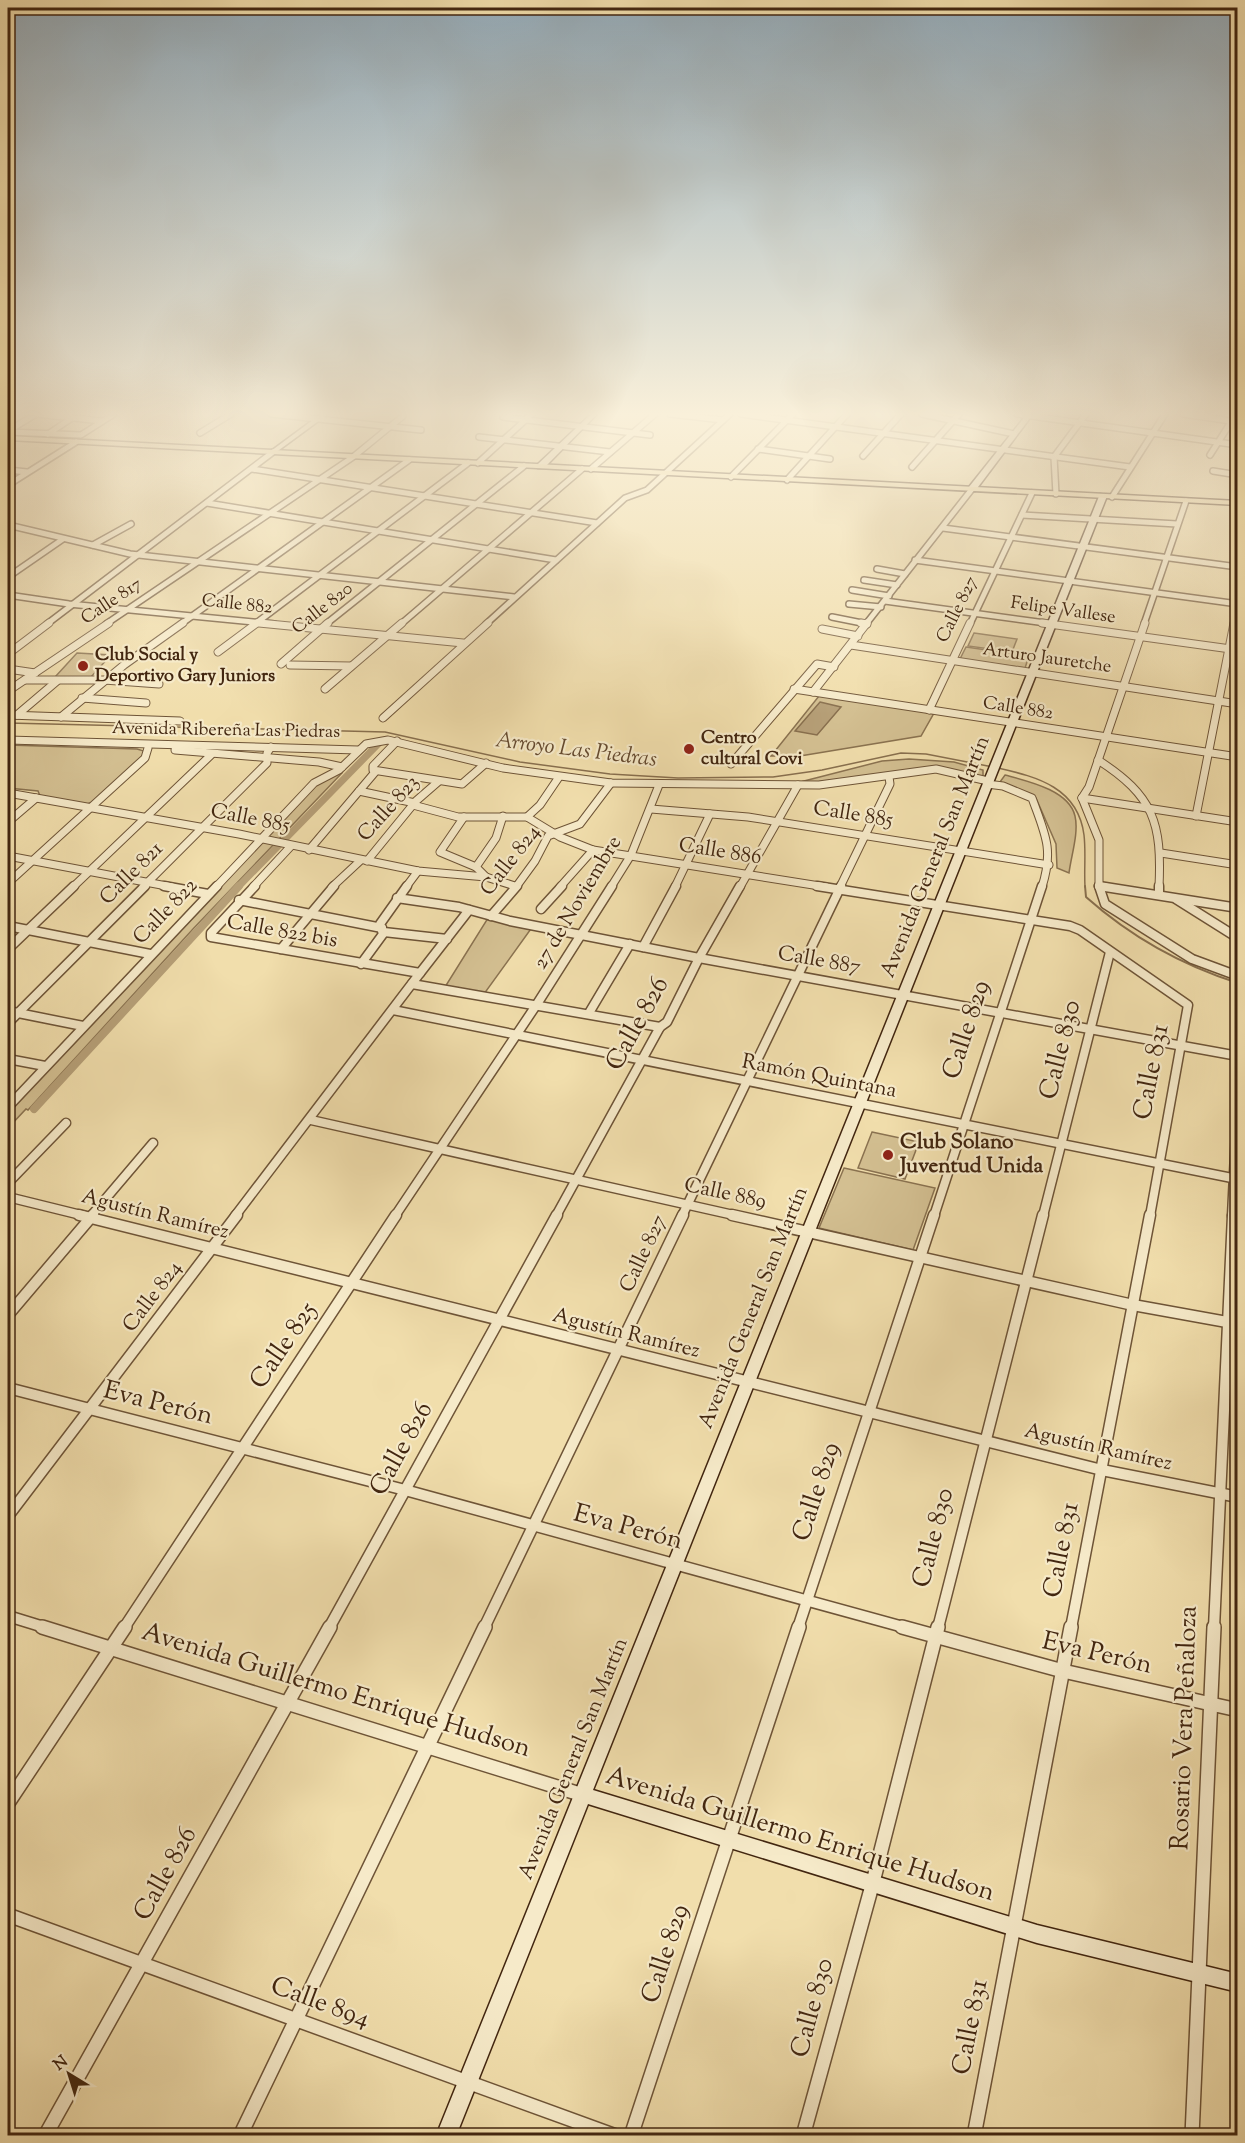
<svg xmlns="http://www.w3.org/2000/svg" width="1245" height="2143" font-family="'Sorts Mill Goudy',serif">
  <rect width="100%" height="100%" fill="#f1deac"/>
  <filter id="stains"><feTurbulence type="fractalNoise" baseFrequency=".00333" numOctaves="4"/><feColorMatrix values="0 0 0 0 .2 0 0 0 0 .09 0 0 0 0 .02 0 0 0 .5 -.17"/></filter>
  <radialGradient id="worn" r=".72"><stop offset=".6" stop-color="#630" stop-opacity="0"/><stop offset="1" stop-color="#630" stop-opacity=".3"/></radialGradient>
  <!-- green -->
  <g fill="#d3bf91" stroke="#8a7250" stroke-width="1.5">
    <polygon points="974,633 1017,639 1012,652 968,646"/>
    <polygon points="966,647 1029,656 1025,668 960,659"/>
    <polygon points="77,653 111,655 90,678 55,677"/>
    <polygon points="819,696 934,713 921,736 800,756 771,756"/>
    <polygon points="8,745 137,749 144,751 145,755 93,802 87,804 40,796 38,791 8,788"/>
    <polygon points="909,759 954,762 983,770 983,777 941,767 808,783 804,781 882,761"/>
    <polygon points="338,772 342,773 193,929 28,1110 26,1109 8,1128 8,1112 319,782"/>
    <path d="M1005 775C1027 781 1069 790 1075 816 1079 833 1071 856 1069 873L1057 868 1056 844 1036 798 1000 782Z"/>
    <polygon points="488,918 533,926 484,994 445,987"/>
    <polygon points="872,1132 919,1142 905,1179 858,1168"/>
    <polygon points="844,1168 935,1188 913,1250 819,1228"/>
  </g>
  <!-- water -->
  <polygon fill="#b69f77" stroke="#886f4e" stroke-width="1.5" points="820,702 841,707 817,735 795,731"/>
  <g fill="none" stroke-linecap="round" stroke-linejoin="round">
    <!-- stream-far1 -->
    <g stroke="#886f4e" stroke-width="1.5">
      <polyline points="8,723 385,732 520,762 610,774 678,778 773,777 822,770 901,753 926,754 993,767"/>
      <path d="M998 768C1038 777 1078 788 1084 835 1086 852 1084 870 1085 887"/>
    </g>
    <!-- stream -->
    <path stroke="#886f4e" stroke-width="2" d="M1085 886 1086 897C1131 937 1181 965 1238 983"/>
    <!-- canal-far1 -->
    <polyline stroke="#b69f77" stroke-width="7" points="238,887 380,742"/>
    <!-- canal -->
    <polyline stroke="#b69f77" stroke-width="8" points="34,1109 239,886"/>
    <defs>
      <g id="street-far4">
        <polyline points="36,414 102,421"/>
        <polyline points="271,414 421,430"/>
        <polyline points="670,414 723,420"/>
        <polyline points="741,414 1130,467"/>
        <polyline points="922,414 1014,434"/>
        <polyline points="1017,414 1238,445"/>
        <polyline points="1183,414 1238,422"/>
        <polyline points="503,417 650,435"/>
        <polyline points="8,431 36,414"/>
        <polyline points="8,432 81,435 114,414"/>
        <polyline points="200,433 231,414"/>
        <polyline points="48,434 72,418"/>
        <polyline points="479,437 610,452"/>
        <polyline points="758,449 830,459"/>
        <polyline points="1210,455 1236,414"/>
        <polyline points="863,456 901,414"/>
        <polyline points="478,463 532,414"/>
        <polyline points="912,467 959,414"/>
        <polyline points="252,469 597,523"/>
        <polyline points="591,469 655,414"/>
        <polyline points="8,470 27,472"/>
        <polyline points="1213,471 1238,475"/>
        <polyline points="731,477 793,414"/>
        <polyline points="787,480 847,414"/>
        <polyline points="8,485 76,442"/>
        <polyline points="1056,494 1054,457 1086,414"/>
        <polyline points="1112,497 1165,414"/>
        <polyline points="207,503 556,560"/>
        <polyline points="1022,515 1177,524"/>
        <polyline points="8,525 130,554 514,597"/>
        <polyline points="943,528 1238,567"/>
        <polyline points="93,545 131,524"/>
        <polyline points="915,560 1238,604"/>
        <polyline points="877,569 905,574"/>
        <polyline points="8,577 63,539"/>
        <polyline points="864,580 897,585"/>
        <polyline points="852,590 889,596"/>
        <polyline points="8,595 69,604 274,624"/>
        <polyline points="885,601 1053,624"/>
        <polyline points="849,604 881,607"/>
        <polyline points="832,617 867,624"/>
        <polyline points="47,624 273,452"/>
        <polyline points="106,624 353,457 403,416"/>
        <polyline points="181,624 409,460"/>
        <polyline points="255,624 468,463"/>
        <polyline points="326,624 524,466"/>
        <polyline points="401,624 582,469"/>
        <polyline points="486,624 625,498 647,490 730,414"/>
        <polyline points="866,624 972,489"/>
        <polyline points="970,624 1032,493"/>
        <polyline points="1144,624 1186,501"/>
        <polyline points="1234,624 1238,605"/>
      </g>
      <g id="street-far3">
        <polyline points="259,623 463,643"/>
        <polyline points="861,623 867,624"/>
        <polyline points="1042,623 1238,650"/>
        <polyline points="822,629 858,636"/>
        <polyline points="851,645 1238,704"/>
        <polyline points="218,652 257,623"/>
        <polyline points="8,654 49,623"/>
        <polyline points="281,664 328,623"/>
        <polyline points="290,665 351,666"/>
        <polyline points="8,669 35,673"/>
        <polyline points="25,680 104,680 159,684"/>
        <polyline points="325,689 402,623"/>
        <polyline points="794,689 1238,757"/>
        <polyline points="8,691 109,623"/>
        <polyline points="813,692 867,623"/>
        <polyline points="82,698 146,703"/>
        <polyline points="929,710 970,623"/>
        <polyline points="8,715 180,721"/>
        <polyline points="17,715 57,681"/>
        <polyline points="61,717 124,665 183,623"/>
        <polyline points="383,718 488,623"/>
        <polyline points="8,740 358,750"/>
        <polyline points="397,741 373,766 373,770 462,784 486,763"/>
        <polyline points="175,750 319,762 342,767"/>
        <path d="M1098 760C1154 796 1162 823 1159 887"/>
        <polyline points="731,764 817,664 834,667"/>
        <path d="M987 784 1003 786 1032 798C1045 834 1054 849 1042 887"/>
        <polyline points="359,791 415,803"/>
        <polyline points="8,793 239,834 418,871 486,877"/>
        <polyline points="1082,798 1089,787 1145,623"/>
        <polyline points="1082,798 1099,840 1099,887"/>
        <polyline points="1082,798 1238,822"/>
        <polyline points="413,805 458,817 527,817 560,837 593,850 826,887"/>
        <polyline points="651,809 748,817 1049,865"/>
        <polyline points="1196,816 1234,623"/>
        <polyline points="464,817 440,852 476,867 486,877 515,886"/>
        <polyline points="527,817 540,805 559,777"/>
        <polyline points="8,822 36,798"/>
        <polyline points="309,850 376,771"/>
        <polyline points="1161,853 1238,865"/>
        <polyline points="8,856 172,887"/>
        <polyline points="367,861 416,801 439,781"/>
        <polyline points="476,867 496,838 503,816"/>
        <polyline points="8,883 145,758 148,748"/>
        <polyline points="1099,886 1106,887"/>
        <polyline points="73,887 212,754"/>
        <polyline points="143,887 267,763 267,753 271,747"/>
        <polyline points="216,887 314,783 339,770 366,744 388,740 503,768 611,783 819,785 936,769 988,781"/>
        <polyline points="253,887 291,846"/>
        <polyline points="332,887 361,860"/>
        <polyline points="406,887 418,871"/>
        <polyline points="516,887 535,861 548,836 580,824 611,783"/>
        <polyline points="560,887 593,850"/>
        <polyline points="611,887 631,855 659,785"/>
        <polyline points="675,887 710,814"/>
        <polyline points="740,887 798,785"/>
        <polyline points="840,887 890,784 889,777"/>
      </g>
      <g id="street-far2">
        <polyline points="164,886 208,894"/>
        <polyline points="817,886 1070,926 1080,930 1188,1005 1150,1216"/>
        <polyline points="1099,886 1105,904 1192,959 1238,976"/>
        <polyline points="1099,886 1238,908"/>
        <polyline points="1159,886 1159,894"/>
        <polyline points="397,898 459,907 510,921 699,958 1238,1056"/>
        <polyline points="1176,899 1238,938"/>
        <polyline points="239,900 382,928"/>
        <polyline points="541,909 562,886"/>
        <polyline points="491,916 517,886"/>
        <polyline points="8,926 150,954"/>
        <polyline points="384,932 447,939"/>
        <polyline points="643,947 676,886"/>
        <polyline points="8,949 74,886"/>
        <polyline points="281,949 334,886"/>
        <polyline points="361,964 383,934 380,924 407,886"/>
        <polyline points="420,973 469,910"/>
        <polyline points="412,984 660,1027"/>
        <polyline points="393,1010 1237,1179"/>
        <polyline points="8,1011 83,1026"/>
        <polyline points="589,1013 630,944"/>
        <polyline points="8,1023 145,886"/>
        <polyline points="8,1059 45,1066"/>
        <polyline points="8,1107 217,886"/>
        <polyline points="311,1120 738,1216"/>
        <polyline points="8,1183 66,1123"/>
        <polyline points="8,1197 85,1216"/>
        <polyline points="91,1216 153,1143"/>
        <polyline points="235,1216 420,973 211,937 211,933 255,886"/>
        <polyline points="395,1216 537,1004 612,886"/>
        <polyline points="556,1216 660,1027 667,1022 699,958 740,886"/>
        <polyline points="682,1216 841,886"/>
        <polyline points="934,1216 1042,886"/>
        <polyline points="1043,1216 1110,952"/>
        <polyline points="1232,1216 1238,1090"/>
      </g>
      <g id="street-far1">
        <polyline points="79,1215 1102,1470 1238,1497"/>
        <polyline points="732,1215 1133,1305 1238,1324"/>
        <polyline points="8,1315 93,1215"/>
        <polyline points="8,1388 405,1490 907,1628"/>
        <polyline points="8,1516 237,1215"/>
        <polyline points="8,1616 47,1628"/>
        <polyline points="124,1628 396,1215"/>
        <polyline points="329,1628 557,1215"/>
        <polyline points="484,1628 683,1215"/>
        <polyline points="798,1628 934,1215"/>
        <polyline points="938,1628 1043,1215"/>
        <polyline points="1071,1628 1150,1215"/>
        <polyline points="1214,1628 1233,1215"/>
      </g>
      <g id="street">
        <polyline points="42,1627 583,1795"/>
        <polyline points="902,1627 1063,1671 1238,1710"/>
        <polyline points="8,1803 125,1627"/>
        <polyline points="8,1915 616,2136"/>
        <polyline points="45,2136 330,1627"/>
        <polyline points="240,2136 485,1627"/>
        <polyline points="631,2136 799,1627"/>
        <polyline points="803,2136 873,1882 938,1627"/>
        <polyline points="974,2136 1071,1627"/>
        <polyline points="1192,2136 1214,1627"/>
      </g>
      <g id="secondary">
        <polygon points="321,414 328,414 275,453 271,453 271,451"/>
        <polygon points="591,414 597,414 544,468 538,468 538,464"/>
        <polygon points="1027,414 1033,414 975,491 969,491 969,487"/>
        <polygon points="1100,494 1107,496 593,1790 1037,1925 1238,1974 1238,1992 1037,1943 588,1804 456,2136 436,2136"/>
      </g>
      <polygon id="primary" points="8,436 1238,501 1238,505 8,440"/>
    </defs>
    <!-- street-far4 casing -->
    <use href="#street-far4" stroke="#6e5437" stroke-width="8"/>
    <!-- street-far3 casing -->
    <use href="#street-far3" stroke="#6e5437" stroke-width="9"/>
    <!-- street-far2 casing -->
    <use href="#street-far2" stroke="#6e5437" stroke-width="11"/>
    <!-- street-far1 casing -->
    <use href="#street-far1" stroke="#6e5437" stroke-width="13"/>
    <!-- street casing -->
    <use href="#street" stroke="#6e5437" stroke-width="16"/>
    <!-- secondary casing -->
    <use href="#secondary" stroke="#422610" stroke-width="3"/>
    <!-- primary casing -->
    <use href="#primary" stroke="#422610" stroke-width="3"/>
    <!-- street-far4 -->
    <use href="#street-far4" stroke="#f6eac9" stroke-width="5"/>
    <!-- street-far3 -->
    <use href="#street-far3" stroke="#f6eac9" stroke-width="7"/>
    <!-- street-far2 -->
    <use href="#street-far2" stroke="#f6eac9" stroke-width="8"/>
    <!-- street-far1 -->
    <use href="#street-far1" stroke="#f6eac9" stroke-width="10"/>
    <!-- street -->
    <use href="#street" stroke="#f6eac9" stroke-width="13"/>
    <!-- secondary -->
    <use href="#secondary" fill="#f6eac9" fill-rule="evenodd"/>
    <!-- primary -->
    <use href="#primary" fill="#f1deac" fill-rule="evenodd"/>
  </g>
  <!-- sky -->
  <linearGradient id="sky" x2="0" y2="1"><stop stop-color="#94acbb"/><stop offset="0.58" stop-color="#f9f0da"/><stop offset="1" stop-color="#f9f0da" stop-opacity="0"/></linearGradient>
  <rect width="1245" height="714" fill="url(#sky)"/>
  <!-- markers -->
  <g fill="#8f2418" stroke="#f6eac9" stroke-width="2">
    <circle cx="83" cy="666" r="6"/>
    <circle cx="689" cy="749" r="6"/>
    <circle cx="888" cy="1155" r="6"/>
  </g>
  <g text-anchor="middle" dominant-baseline="central" stroke-width="4.5" stroke-linejoin="round" paint-order="stroke">
    <!-- far-street labels -->
    <g font-size="18" fill="#422610" stroke="#f6eac9">
      <text transform="translate(112 602) rotate(-34)">Calle 817</text>
      <text transform="translate(237 605) rotate(6)">Calle 882</text>
      <text transform="translate(323 609) rotate(-38)">Calle 820</text>
      <text transform="translate(958 610) rotate(-64)">Calle 827</text>
      <text transform="translate(1063 611) rotate(8)">Felipe Vallese</text>
      <text transform="translate(1047 659) rotate(8)">Arturo Jauretche</text>
      <text transform="translate(1018 709) rotate(9)">Calle 882</text>
      <text transform="translate(226 731) rotate(1)">Avenida Ribereña Las Piedras</text>
    </g>
    <!-- far-poi labels -->
    <g font-size="18" font-weight="bold" fill="#422610" stroke="#f6eac9" text-anchor="start">
      <text x="95" y="656">Club Social y<tspan x="95" dy="21">Deportivo Gary Juniors</tspan></text>
      <text x="701" y="739">Centro<tspan x="701" dy="21">cultural Covi</tspan></text>
    </g>
    <!-- street labels -->
    <g font-size="21" fill="#422610" stroke="#f6eac9">
      <text transform="translate(389 809) rotate(-48)">Calle 823</text>
      <text transform="translate(853 815) rotate(9)">Calle 885</text>
      <text transform="translate(250 819) rotate(11)">Calle 885</text>
      <text transform="translate(720 852) rotate(9)">Calle 886</text>
      <text transform="translate(936 857) rotate(-68)">Avenida General San Martín</text>
      <text transform="translate(511 861) rotate(-52)">Calle 824</text>
      <text transform="translate(132 874) rotate(-45)">Calle 821</text>
      <text transform="translate(578 903) rotate(-59)">27 de Noviembre</text>
      <text transform="translate(166 912) rotate(-46)">Calle 822</text>
      <text transform="translate(282 932) rotate(10)">Calle 822 bis</text>
      <text transform="translate(819 961) rotate(10)">Calle 887</text>
      <text transform="translate(819 1077) rotate(11)">Ramón Quintana</text>
      <text transform="translate(725 1194) rotate(12)">Calle 889</text>
      <text transform="translate(155 1215) rotate(14)">Agustín Ramírez</text>
      <text transform="translate(644 1254) rotate(-65)">Calle 827</text>
      <text transform="translate(153 1297) rotate(-53)">Calle 824</text>
      <text transform="translate(754 1308) rotate(-68)">Avenida General San Martín</text>
      <text transform="translate(626 1334) rotate(14)">Agustín Ramírez</text>
      <text transform="translate(1098 1448) rotate(13)">Agustín Ramírez</text>
      <text transform="translate(574 1759) rotate(-68)">Avenida General San Martín</text>
    </g>
    <!-- poi labels -->
    <g font-size="21" font-weight="bold" fill="#422610" stroke="#f6eac9" text-anchor="start">
      <text x="900" y="1143">Club Solano<tspan x="900" dy="24">Juventud Unida</tspan></text>
    </g>
    <!-- water labels -->
    <g font-size="22" font-style="italic" fill="#654a2f" stroke="#f6eac9">
      <text transform="translate(576 751) rotate(7)">Arroyo Las Piedras</text>
    </g>
    <!-- near-street labels -->
    <g font-size="26" fill="#422610" stroke="#f6eac9">
      <text transform="translate(638 1024) rotate(-61)">Calle 826</text>
      <text transform="translate(967 1030) rotate(-72)">Calle 829</text>
      <text transform="translate(1061 1050) rotate(-76)">Calle 830</text>
      <text transform="translate(1152 1072) rotate(-79)">Calle 831</text>
      <text transform="translate(284 1346) rotate(-56)">Calle 825</text>
      <text transform="translate(158 1404) rotate(14)">Eva Perón</text>
      <text transform="translate(402 1449) rotate(-61)">Calle 826</text>
      <text transform="translate(817 1492) rotate(-72)">Calle 829</text>
      <text transform="translate(628 1528) rotate(15)">Eva Perón</text>
      <text transform="translate(934 1538) rotate(-76)">Calle 830</text>
      <text transform="translate(1062 1550) rotate(-79)">Calle 831</text>
      <text transform="translate(1097 1654) rotate(13)">Eva Perón</text>
      <text transform="translate(336 1691) rotate(17)">Avenida Guillermo Enrique Hudson</text>
      <text transform="translate(1185 1728) rotate(-88)">Rosario Vera Peñaloza</text>
      <text transform="translate(800 1835) rotate(17)">Avenida Guillermo Enrique Hudson</text>
      <text transform="translate(166 1874) rotate(-61)">Calle 826</text>
      <text transform="translate(666 1954) rotate(-72)">Calle 829</text>
      <text transform="translate(320 2003) rotate(20)">Calle 894</text>
      <text transform="translate(813 2008) rotate(-75)">Calle 830</text>
      <text transform="translate(971 2027) rotate(-79)">Calle 831</text>
    </g>
  </g>
  <!-- margin -->
  <rect width="1245" height="2143" fill="none" stroke="#f1deac" stroke-width="30"/>
  <rect x="9" y="9" width="1227" height="2125" fill="none" stroke="#422610" stroke-width="3"/>
  <rect x="15" y="15" width="1215" height="2113" fill="none" stroke="#422610" stroke-width="1.5"/>
  <!-- north arrow -->
  <g transform="translate(69 2074) rotate(322)" stroke="#f6eac9" stroke-width="4.5" paint-order="stroke">
  <path d="M0-4.5L10 22L0 15L-10 22Z" fill="#422610"/>
  <text y="-9" font-size="16" font-weight="bold" text-anchor="middle" fill="#422610">N</text>
  </g>
  <rect width="100%" height="100%" filter="url(#stains)"/>
  <rect width="100%" height="100%" fill="url(#worn)"/>
</svg>
